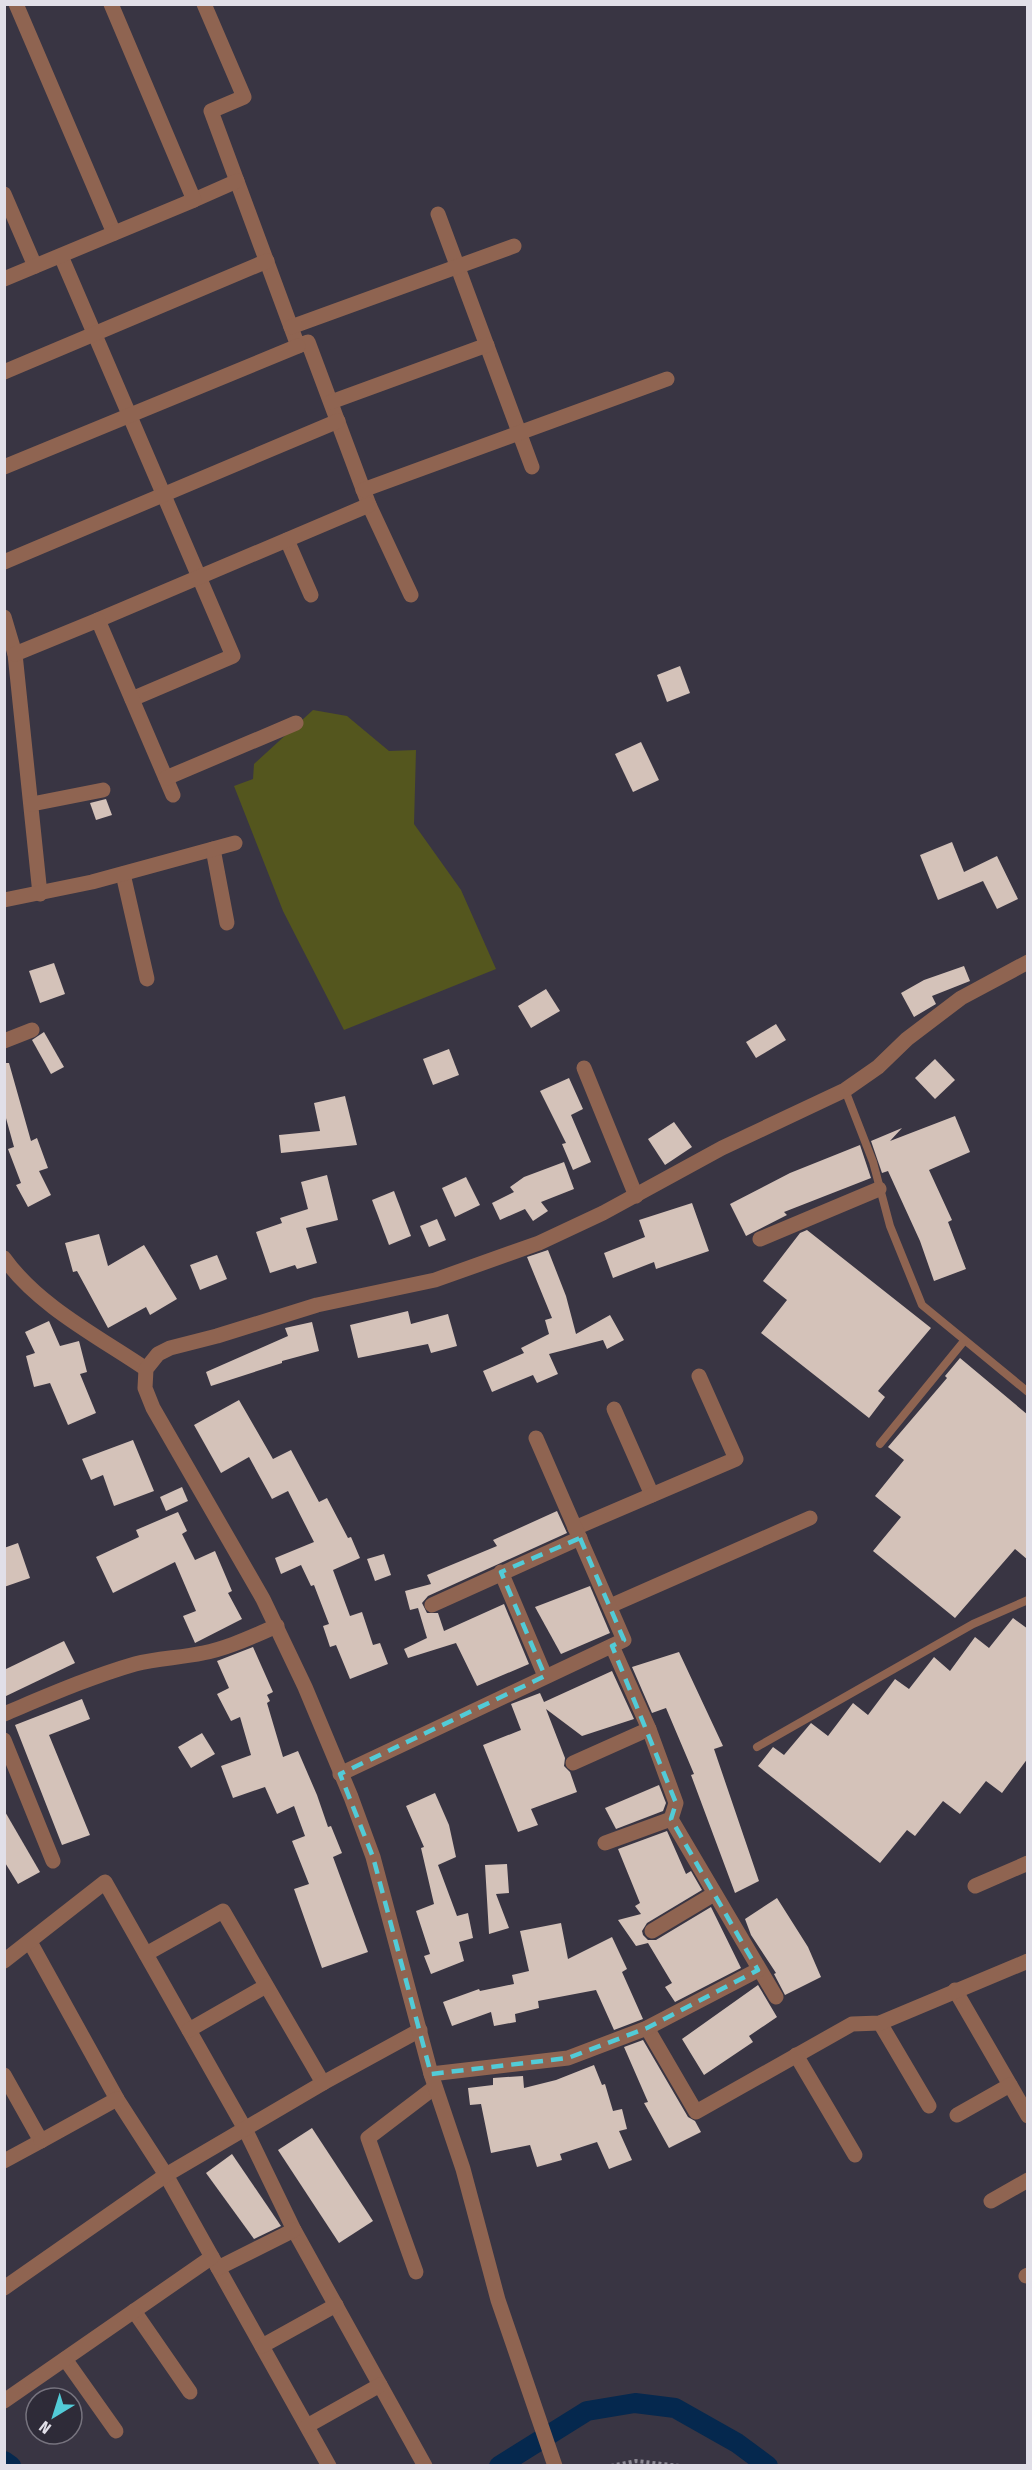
<svg xmlns="http://www.w3.org/2000/svg" width="1032" height="2470" font-family="'Fira Sans Condensed',sans-serif">
  <rect width="100%" height="100%" fill="#393543"/>
  <!-- green -->
  <polygon fill="#54561e" points="313,710 347,716 389,751 416,750 414,824 461,890 496,969 344,1030 283,911 234,786 253,779 254,764"/>
  <g fill="none" stroke-linecap="round" stroke-linejoin="round">
    <!-- canal -->
    <g stroke="#05284e" stroke-width="20">
      <polyline points="4,2461 11,2466"/>
      <polyline points="499,2466 587,2411 635,2403 675,2408 737,2443 768,2466"/>
    </g>
  </g>
  <!-- building -->
  <g fill="#d4c2b9">
    <polygon points="680,666 690,693 667,702 657,675"/>
    <polygon points="641,742 659,780 633,792 615,754"/>
    <polygon points="106,799 112,815 96,820 90,803"/>
    <polygon points="952,842 964,872 997,856 1018,899 997,909 983,881 938,900 920,855"/>
    <polygon points="54,963 65,994 40,1003 29,971"/>
    <polygon points="964,966 970,981 932,996 936,1004 914,1017 901,993 924,980"/>
    <polygon points="546,989 560,1011 531,1028 518,1006"/>
    <polygon points="776,1024 786,1040 756,1058 746,1042"/>
    <polygon points="44,1032 64,1067 51,1074 32,1040"/>
    <polygon points="449,1049 459,1075 433,1085 423,1059"/>
    <polygon points="935,1059 955,1080 935,1099 915,1078"/>
    <polygon points="4,1063 9,1063 31,1141 37,1138 48,1168 39,1171 51,1195 28,1207 16,1185 21,1183 8,1149 14,1147 4,1111"/>
    <polygon points="569,1078 583,1109 571,1115 591,1162 573,1170 562,1144 566,1143 540,1091"/>
    <polygon points="345,1096 357,1145 281,1153 279,1135 320,1131 314,1103"/>
    <polygon points="955,1116 970,1152 929,1170 952,1220 948,1222 966,1269 934,1281 920,1241 888,1171 882,1173 871,1141 902,1128 890,1141"/>
    <polygon points="674,1122 692,1147 665,1165 648,1139"/>
    <polygon points="860,1145 871,1178 784,1212 787,1215 746,1236 730,1204 790,1173"/>
    <polygon points="564,1162 574,1189 541,1202 548,1211 533,1221 525,1209 500,1220 492,1203 514,1192 510,1187 524,1177"/>
    <polygon points="327,1175 338,1220 306,1228 317,1263 297,1269 295,1265 270,1273 256,1232 282,1223 280,1218 308,1209 301,1182"/>
    <polygon points="466,1177 480,1205 455,1217 442,1188"/>
    <polygon points="394,1191 411,1236 389,1245 372,1200"/>
    <polygon points="692,1203 709,1251 656,1269 654,1262 613,1278 604,1253 645,1237 639,1220"/>
    <polygon points="437,1219 446,1240 429,1247 420,1226"/>
    <polygon points="807,1230 931,1328 878,1391 885,1397 869,1418 761,1333 787,1300 763,1281 800,1233"/>
    <polygon points="99,1234 108,1266 144,1245 177,1299 150,1315 146,1307 108,1328 77,1271 73,1272 65,1243"/>
    <polygon points="548,1250 566,1296 576,1334 610,1315 624,1340 607,1349 603,1340 549,1354 558,1374 537,1383 533,1375 492,1392 483,1371 524,1353 521,1348 549,1334 545,1320 552,1318 527,1257"/>
    <polygon points="217,1255 227,1279 200,1290 190,1265"/>
    <polygon points="408,1311 411,1324 448,1314 457,1346 431,1353 428,1344 358,1358 350,1325"/>
    <polygon points="49,1321 60,1346 79,1341 87,1372 80,1374 96,1413 68,1425 50,1383 34,1387 26,1356 35,1353 25,1332"/>
    <polygon points="312,1322 319,1351 282,1361 282,1363 211,1386 206,1372 288,1336 285,1328"/>
    <polygon points="960,1358 1028,1415 1028,1560 1015,1549 955,1618 873,1551 901,1517 875,1496 904,1460 888,1447 947,1378 945,1376"/>
    <polygon points="239,1400 273,1459 291,1450 319,1502 327,1498 348,1538 351,1537 360,1558 333,1570 350,1616 362,1612 373,1645 380,1643 388,1664 350,1679 336,1645 330,1647 323,1626 329,1624 314,1585 311,1586 301,1565 281,1574 275,1558 314,1542 288,1491 272,1499 249,1457 221,1473 194,1425"/>
    <polygon points="133,1440 154,1491 114,1506 103,1475 91,1480 82,1459"/>
    <polygon points="182,1487 188,1501 166,1511 160,1497"/>
    <polygon points="557,1511 567,1533 428,1596 422,1603 427,1613 438,1613 444,1631 504,1604 529,1664 477,1686 456,1643 408,1658 404,1649 427,1638 418,1608 410,1610 405,1591 431,1584 427,1575 497,1546 493,1540"/>
    <polygon points="178,1512 187,1531 182,1534 195,1560 215,1551 232,1591 228,1593 242,1619 195,1643 183,1616 196,1611 175,1562 113,1593 96,1557 139,1537 136,1530"/>
    <polygon points="18,1543 30,1578 4,1587 4,1548"/>
    <polygon points="384,1554 391,1575 375,1581 367,1559"/>
    <polygon points="590,1586 610,1633 561,1654 535,1607"/>
    <polygon points="1013,1618 1028,1629 1028,1758 1002,1793 986,1781 960,1814 943,1801 915,1836 907,1830 880,1863 758,1766 773,1747 784,1755 811,1723 828,1736 853,1703 868,1715 895,1679 909,1689 934,1657 950,1671 975,1637 989,1648"/>
    <polygon points="64,1641 75,1663 4,1697 4,1670"/>
    <polygon points="253,1647 273,1692 267,1695 270,1701 267,1703 283,1757 298,1751 317,1795 328,1827 331,1826 342,1853 333,1857 368,1952 322,1968 294,1889 309,1884 292,1841 305,1836 294,1806 277,1814 265,1787 233,1798 221,1766 251,1755 240,1717 231,1721 217,1694 229,1688 217,1661"/>
    <polygon points="679,1652 723,1746 714,1749 759,1881 735,1893 691,1775 694,1774 666,1708 652,1713 632,1667"/>
    <polygon points="612,1671 634,1719 582,1736 546,1709 565,1758 564,1766 570,1772 577,1792 531,1809 538,1825 518,1832 483,1745 521,1730 511,1704 540,1693 544,1702"/>
    <polygon points="82,1699 90,1719 49,1735 90,1835 62,1845 15,1725"/>
    <polygon points="202,1733 215,1754 191,1768 178,1747"/>
    <polygon points="659,1785 666,1803 663,1811 616,1829 605,1808"/>
    <polygon points="435,1793 449,1825 456,1857 438,1865 457,1916 468,1913 473,1938 459,1942 464,1961 431,1974 424,1956 430,1954 416,1911 434,1904 421,1848 424,1847 406,1806"/>
    <polygon points="4,1810 40,1872 18,1884 4,1861"/>
    <polygon points="667,1831 686,1874 691,1871 702,1890 647,1923 642,1931 643,1935 648,1940 656,1940 711,1907 741,1968 675,2002 665,1987 672,1983 648,1943 636,1946 618,1920 641,1914 635,1906 640,1903 618,1849"/>
    <polygon points="507,1864 509,1893 496,1894 509,1928 489,1934 485,1865"/>
    <polygon points="777,1898 808,1947 821,1977 785,1995 774,1974 776,1973 751,1935 745,1919"/>
    <polygon points="561,1923 568,1959 612,1937 627,1969 622,1972 643,2019 614,2030 596,1990 538,2001 539,2008 515,2014 516,2022 494,2026 491,2012 452,2026 443,2002 479,1989 480,1991 514,1984 512,1975 529,1971 520,1931"/>
    <polygon points="758,1985 777,2017 749,2036 753,2042 704,2075 682,2039"/>
    <polygon points="643,2040 688,2117 695,2121 701,2132 669,2148 644,2103 648,2102 624,2047"/>
    <polygon points="594,2065 602,2085 605,2084 613,2111 622,2109 627,2129 619,2131 632,2160 609,2169 597,2142 560,2154 562,2160 537,2167 530,2145 491,2153 481,2104 470,2105 468,2088 493,2085 493,2078 523,2076 524,2088 556,2080"/>
    <polygon points="312,2128 373,2221 339,2243 278,2150"/>
    <polygon points="232,2154 281,2226 254,2239 206,2173"/>
  </g>
  <g fill="none" stroke-linecap="round" stroke-linejoin="round">
    <!-- path -->
    <polyline stroke="#8b8893" stroke-width="4" stroke-dasharray="3 3" stroke-linecap="butt" points="611,2466 636,2461 680,2466"/>
    <!-- service -->
    <g stroke="#8f6451" stroke-width="8">
      <polyline points="845,1090 873,1162 890,1226 922,1305 1028,1392"/>
      <polyline points="880,1444 964,1341"/>
      <polyline points="757,1747 973,1624 1028,1600"/>
    </g>
    <!-- minor -->
    <g stroke="#8f6451" stroke-width="15">
      <polyline points="16,4 114,233"/>
      <polyline points="204,4 244,97 211,111 298,346 308,342 369,505 411,595"/>
      <polyline points="4,194 35,266"/>
      <polyline points="194,200 237,181"/>
      <polyline points="438,214 532,467"/>
      <polyline points="61,256 233,656 132,699"/>
      <polyline points="4,279 194,200 111,4"/>
      <polyline points="291,327 514,246"/>
      <polyline points="4,372 267,261"/>
      <polyline points="331,402 487,345"/>
      <polyline points="4,467 298,346"/>
      <polyline points="363,490 667,379"/>
      <polyline points="287,540 311,595"/>
      <polyline points="4,562 338,421"/>
      <polyline points="4,617 15,654 40,894"/>
      <polyline points="98,620 369,505"/>
      <polyline points="15,654 98,620 173,795"/>
      <polyline points="166,778 296,723"/>
      <polyline points="32,804 103,790"/>
      <polyline points="213,849 227,923"/>
      <polyline points="123,874 147,979"/>
      <polyline points="4,900 92,882 235,843"/>
      <polyline points="4,1041 32,1030"/>
      <polyline points="584,1068 636,1196"/>
      <polyline points="760,1239 879,1189"/>
      <path d="M4 1258C38 1306 99 1337 146 1369"/>
      <polyline points="614,1409 652,1495"/>
      <polyline points="575,1528 736,1459 699,1376"/>
      <polyline points="501,1572 545,1676"/>
      <polyline points="432,1605 580,1538"/>
      <polyline points="610,1606 810,1518"/>
      <polyline points="612,1646 649,1729 676,1803 671,1819 776,1997"/>
      <path d="M4 1714C47 1696 90 1677 135 1664 157 1658 180 1658 203 1653 229 1648 253 1636 277 1626"/>
      <polyline points="4,1740 53,1861"/>
      <polyline points="573,1763 649,1729"/>
      <polyline points="340,1774 624,1640 536,1438"/>
      <polyline points="605,1843 671,1819"/>
      <polyline points="975,1886 1028,1863"/>
      <polyline points="652,1931 714,1894"/>
      <polyline points="30,1942 117,2099 166,2175 329,2466"/>
      <polyline points="146,1954 223,1911 323,2083"/>
      <polyline points="4,1961 105,1882 245,2129 294,2230 425,2466"/>
      <polyline points="955,1990 1028,2116"/>
      <polyline points="880,2023 929,2106"/>
      <polyline points="647,2028 696,2112 852,2024 880,2023 1028,1961"/>
      <polyline points="189,2030 266,1986"/>
      <polyline points="796,2055 855,2155"/>
      <polyline points="431,2074 568,2058 647,2028 758,1970"/>
      <polyline points="4,2075 41,2141 4,2161"/>
      <polyline points="957,2115 1010,2085"/>
      <polyline points="41,2141 117,2099"/>
      <polyline points="991,2201 1028,2180"/>
      <polyline points="218,2268 294,2230"/>
      <polyline points="416,2272 368,2138 435,2087"/>
      <polyline points="1026,2276 1028,2275"/>
      <polyline points="4,2288 166,2175 323,2083 420,2030"/>
      <polyline points="134,2311 190,2392"/>
      <polyline points="262,2346 336,2305"/>
      <polyline points="65,2359 116,2431"/>
      <polyline points="4,2401 212,2257"/>
      <polyline points="307,2426 380,2385"/>
      <polyline points="555,2466 498,2300 463,2169 431,2074 373,1857 351,1797 305,1687 263,1599 153,1408 145,1388 146,1369 158,1354 170,1348 217,1336 317,1305 435,1280 539,1243 603,1213 722,1148 845,1090 878,1067 907,1039 961,998 1028,962"/>
    </g>
  </g>
  <!-- marked area -->
  <path fill="none" stroke="#52cbd7" stroke-width="4.5" stroke-dasharray="12 8" stroke-linejoin="round" d="M580 1538 624 1640 612 1646 676 1803 671 1819 758 1970 647 2028 568 2058 431 2074 373 1857 340 1774 545 1676 501 1572Z"/>
  <!-- border -->
  <rect width="1032" height="2470" fill="none" stroke="#e1dfe8" stroke-width="12"/>
  <!-- north arrow -->
  <g transform="translate(54 2416) rotate(218)"><circle r="28" fill="#2e2b38" stroke="#76737e" stroke-width="1.5"/>
  <path d="M0-4.5L10 22L0 15L-10 22Z" fill="#52cbd7"/>
  <text y="-9" font-size="16" font-weight="bold" text-anchor="middle" fill="#e1dfe8">N</text>
  </g>
</svg>
